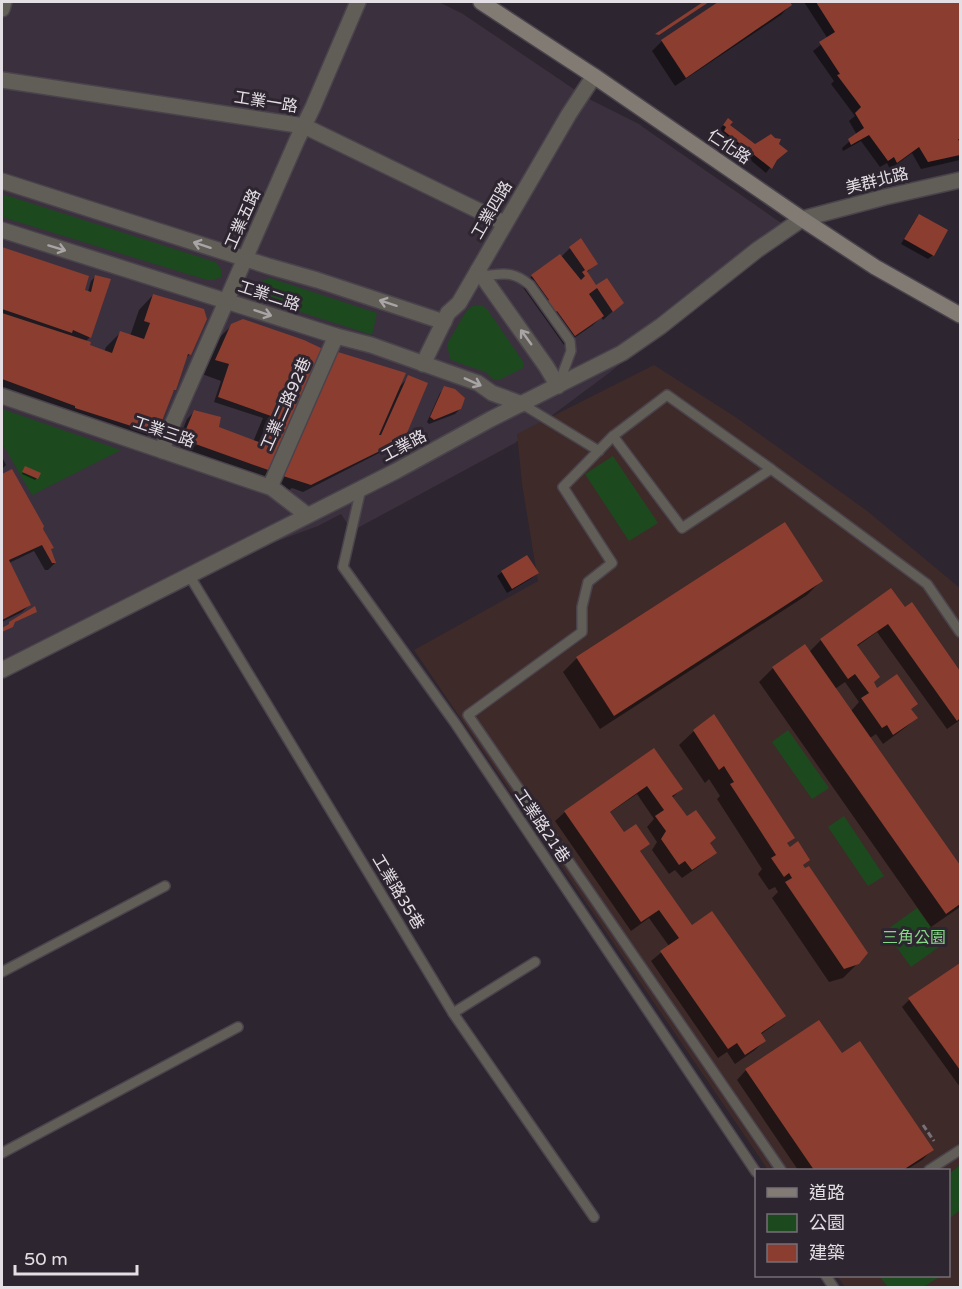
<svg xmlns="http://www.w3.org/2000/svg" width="962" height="1289" font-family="'Varela Round','Noto Sans TC',sans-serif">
  <rect width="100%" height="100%" fill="#2d252f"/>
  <!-- built -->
  <polygon fill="#3b303d" points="2,2 439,2 463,14 587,98 645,127 640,125 787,227 683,315 605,376 515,443 352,531 341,514 318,526 188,574 2,670"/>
  <!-- education -->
  <polygon fill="#3e2a29" points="654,365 737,418 866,510 960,588 960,1287 845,1287 837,1276 948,1276 948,1170 768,1170 414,650 538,581 522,484 517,434"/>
  <!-- green -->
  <g fill="#1c4a1e">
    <polygon points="2,194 215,262 221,269 221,277 214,280 207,280 2,217"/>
    <polygon points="270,278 377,313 372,335 260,299 257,292 258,285 263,280"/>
    <polygon points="482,305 487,309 524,363 523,368 499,380 493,379 486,372 456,362 450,359 447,344 467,310 473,306"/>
    <polygon points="2,409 121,450 32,495 2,443"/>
    <polygon points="613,456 658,523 629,541 585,474"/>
    <polygon points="788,730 829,788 812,799 772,742"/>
    <polygon points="844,816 884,876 868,886 828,827"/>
    <polygon points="917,908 943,944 911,967 885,931"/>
    <polygon points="960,1165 960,1210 949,1219 949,1174"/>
    <polygon points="879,1276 941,1276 923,1287 888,1287"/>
  </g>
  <!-- shadow -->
  <g fill="#0007" fill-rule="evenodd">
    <polygon points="721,2 788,2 790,5 781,15 675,86 652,51 662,41"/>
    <polygon points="804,2 960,2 960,160 921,169 912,153 890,169 887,163 880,167 861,141 843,151 842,148 857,135 849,121 855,116 831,84 834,81 813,51 828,39"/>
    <polygon points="728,120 728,125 775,161 766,173 721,136 723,132 719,130"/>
    <polygon points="915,220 933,255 928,259 901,244"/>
    <polygon points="570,248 596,263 586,273 595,288 607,280 622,303 603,320 601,317 593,325 564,345 522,286 532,276 560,257 561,257"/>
    <polygon points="2,249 87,277 81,296 88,292 91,281 96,276 90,337 85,342 88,346 104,352 106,347 120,333 130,336 139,310 153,295 190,354 185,359 175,390 170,394 158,425 143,440 2,388"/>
    <polygon points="232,325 303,342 270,471 255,485 242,470 180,448 182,443 178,441 187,419 195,411 217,428 253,442 263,418 214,402 221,381 202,374 217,340"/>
    <polygon points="339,354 399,387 409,377 406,432 383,451 303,492 292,488 289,490 275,486 329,364"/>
    <polygon points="445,388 460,409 455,414 429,424 427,422 440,393"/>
    <polygon points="2,457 6,465 2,469"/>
    <polygon points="24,469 37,478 35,480 22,474"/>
    <polygon points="11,471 55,563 48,570 45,570 34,551 9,563 29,605 22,612 2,622 2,476"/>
    <polygon points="502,572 537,573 532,578 507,593 497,576"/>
    <polygon points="821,581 807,595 600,729 563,672 577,658"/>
    <path d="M891 590 904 609 911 604 960 674V720L947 729 877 632 856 647 872 683 877 690 916 718 906 727 883 744 876 734 870 738 960 867V907L931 927 759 682 773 668 809 652 821 640ZM845 682 859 702 851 711 835 689Z"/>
    <polygon points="694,731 793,837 786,844 808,860 802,866 858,963 843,978 829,982 772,898 778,892 775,887 769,890 758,874 762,869 717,799 720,796 709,779 705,783 679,745"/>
    <polygon points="654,750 681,789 672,798 715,852 705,862 682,878 675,870 669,874 652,850 657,842 647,827 654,819 637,794 609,813 623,834 648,844 639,852 691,927 784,1016 774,1025 760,1035 764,1041 755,1050 735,1064 727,1052 718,1058 651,961 669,946 649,918 631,931 555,821 565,812"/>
    <polygon points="960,965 960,1087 902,1007 909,1000"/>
    <polygon points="841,1055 932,1150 922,1160 906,1170 798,1170 737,1080 746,1070"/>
  </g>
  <!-- building -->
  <g fill="#8b3d30">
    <polygon points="703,2 709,2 659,35 655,34"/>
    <polygon points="718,2 790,2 792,5 686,78 661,40"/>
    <polygon points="816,2 960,2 960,139 958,139 960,143 960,155 928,162 919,147 897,163 894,157 888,161 869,135 851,145 848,139 864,128 855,113 861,107 837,75 840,74 819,42 835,32"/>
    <polygon points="728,118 733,122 730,125 755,144 771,134 775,138 781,139 779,144 788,151 777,160 772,169 724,131 726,127 723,125"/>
    <polygon points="919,214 948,230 934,256 904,239"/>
    <polygon points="581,238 598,264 587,271 596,285 607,278 624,303 613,312 597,288 589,294 604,316 575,336 557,311 548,318 540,306 549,300 531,275 560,254 581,280 585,276 582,272 585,270 569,247"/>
    <polygon points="2,247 89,276 85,290 91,292 95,275 111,279 91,338 73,330 72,333 2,309"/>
    <polygon points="153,294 204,309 207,319 191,355 188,354 176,390 174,390 160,426 155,430 150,432 75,408 75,406 2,379 2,313 91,342 90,345 112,353 120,331 144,339 150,323 144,321"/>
    <polygon points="243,319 304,340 323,349 271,471 187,441 188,436 184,434 194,410 221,417 219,427 259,442 271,416 218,397 229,364 215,360 231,324"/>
    <polygon points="338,352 406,373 379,435 381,435 408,375 428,383 407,433 392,440 392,445 311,485 283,476"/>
    <polygon points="444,386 455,389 465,398 463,404 461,409 434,420 430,417"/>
    <polygon points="25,466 41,473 38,479 22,472"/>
    <polygon points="12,469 44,526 43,529 54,548 51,549 56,563 52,563 42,545 9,560 31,605 2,620 2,474"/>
    <polygon points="785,522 823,581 614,716 576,657"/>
    <polygon points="527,555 539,573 512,589 501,571"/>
    <polygon points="891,588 905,607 912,602 960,671 960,718 957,721 888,624 857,645 880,677 874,682 877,688 897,674 918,704 911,709 918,718 893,735 887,725 882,728 861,698 869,693 855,674 848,679 820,639"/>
    <polygon points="35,606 37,612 15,622 13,627 2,632 2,628 9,624 9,622"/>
    <polygon points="805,644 960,865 960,904 946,914 772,667"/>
    <polygon points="714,714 795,838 787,843 790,847 798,841 810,860 803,865 805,868 809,866 868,953 859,964 844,969 785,882 792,878 789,873 784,877 771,858 776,855 730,784 734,782 727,771 724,766 719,770 693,730"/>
    <polygon points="654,748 683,789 672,796 687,816 696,810 716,838 710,843 717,853 692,870 685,861 679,865 661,839 666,831 655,816 664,810 647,786 610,812 624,832 636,824 650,844 640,851 692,925 712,911 786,1016 761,1033 766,1041 745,1055 737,1043 728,1049 660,951 679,938 659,910 641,922 564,811"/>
    <polygon points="960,963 960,1070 908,998"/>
    <polygon points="819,1020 842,1053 860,1041 934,1150 903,1170 814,1170 745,1069"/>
  </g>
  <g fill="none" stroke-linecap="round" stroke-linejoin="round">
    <defs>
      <g id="lane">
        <path d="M482 276C504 274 512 270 530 285L570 341 571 351 558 386"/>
        <polyline points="522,404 599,451"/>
        <polyline points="613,436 667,395 771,469"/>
        <polyline points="361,489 343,567 455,723 756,1172"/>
        <polyline points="189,575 453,1013 594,1217"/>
        <polyline points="2,972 165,886"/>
        <polyline points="453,1013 535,962"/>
        <polyline points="2,1153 238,1027"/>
        <polyline points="781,1170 468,715 582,632 582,607 588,582 612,563 563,487 613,436 682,528 771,469 927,584 960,632"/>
        <polyline points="929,1170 960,1150"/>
        <polyline points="826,1276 834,1288"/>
      </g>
      <g id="street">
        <polyline points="2,9 4,2"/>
        <polyline points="2,80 304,126 504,223"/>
        <polyline points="2,181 268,266 317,280 444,322"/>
        <polyline points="2,230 336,336 371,345 478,383 492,393 522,404"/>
        <polyline points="478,270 546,366 558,386"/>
        <polyline points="423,364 448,313 459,303 569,114 594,76"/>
        <polyline points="2,396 272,488 307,515"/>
        <polyline points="163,451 165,441 297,140 313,107 358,2"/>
        <polyline points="270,487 336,336"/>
        <polyline points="2,670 396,471 491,419 622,353 661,326 757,250 802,219 885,197 960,180"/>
      </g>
      <polyline id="secondary" points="481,2 594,76 802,219 875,267 960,315"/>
    </defs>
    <!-- lane casing -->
    <use href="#lane" stroke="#4a434c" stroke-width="12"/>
    <!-- street casing -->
    <use href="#street" stroke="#4a434c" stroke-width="18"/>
    <!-- secondary casing -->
    <use href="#secondary" stroke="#4a434c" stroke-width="18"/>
    <!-- path -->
    <polyline stroke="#79717a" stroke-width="3" stroke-dasharray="6 3" stroke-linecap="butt" points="923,1125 934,1141"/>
    <!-- lane -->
    <use href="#lane" stroke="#615e58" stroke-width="9"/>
    <!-- street -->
    <use href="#street" stroke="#615e58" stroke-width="15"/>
    <!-- secondary -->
    <use href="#secondary" stroke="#817b73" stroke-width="15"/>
  </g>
  <!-- one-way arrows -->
  <defs><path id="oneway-shaft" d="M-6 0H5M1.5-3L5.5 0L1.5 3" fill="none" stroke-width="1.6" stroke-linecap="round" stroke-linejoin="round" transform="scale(1.5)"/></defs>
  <g stroke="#a9a4a6">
    <use href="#oneway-shaft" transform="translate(202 245) rotate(-162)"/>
    <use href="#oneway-shaft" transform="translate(57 248) rotate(17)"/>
    <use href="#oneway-shaft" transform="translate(388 303) rotate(-162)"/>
    <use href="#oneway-shaft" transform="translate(263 313) rotate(18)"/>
    <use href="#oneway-shaft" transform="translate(526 337) rotate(-126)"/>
    <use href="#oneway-shaft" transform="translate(473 382) rotate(24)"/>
  </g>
  <g text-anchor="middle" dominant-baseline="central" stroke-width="6" stroke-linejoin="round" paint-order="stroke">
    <!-- street labels -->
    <g font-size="16" fill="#e4dee5" stroke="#2d252f">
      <text transform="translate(266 102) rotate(9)">工業一路</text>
      <text transform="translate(729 147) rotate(34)">仁化路</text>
      <text transform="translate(877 181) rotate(-14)">美群北路</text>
      <text transform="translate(492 210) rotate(-60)">工業四路</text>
      <text transform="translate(243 219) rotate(-66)">工業五路</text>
      <text transform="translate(269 296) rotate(18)">工業二路</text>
      <text transform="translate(286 404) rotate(-66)">工業二路92巷</text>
      <text transform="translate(164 432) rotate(19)">工業三路</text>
      <text transform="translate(404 446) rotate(-28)">工業路</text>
      <text transform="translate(542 826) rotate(56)">工業路21巷</text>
      <text transform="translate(398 892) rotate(59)">工業路35巷</text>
    </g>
    <!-- park labels -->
    <g font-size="16" fill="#87da87" stroke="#2d252f">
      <text x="914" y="938">三角公園</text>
    </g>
  </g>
  <!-- border -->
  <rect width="962" height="1289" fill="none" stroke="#e4dee5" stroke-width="6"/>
  <!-- legend -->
  <rect x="755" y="1169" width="195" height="108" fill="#2d252f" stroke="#766f78" stroke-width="1.5"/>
  <rect x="767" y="1188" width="30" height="9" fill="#817b73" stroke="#766f78" stroke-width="1.5"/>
  <text x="809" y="1199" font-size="18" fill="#e4dee5">道路</text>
  <rect x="767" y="1214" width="30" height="18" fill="#1c4a1e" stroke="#766f78" stroke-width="1.5"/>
  <text x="809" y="1229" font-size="18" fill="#e4dee5">公園</text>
  <rect x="767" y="1244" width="30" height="18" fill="#8b3d30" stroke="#766f78" stroke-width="1.5"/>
  <text x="809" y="1259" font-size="18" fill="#e4dee5">建築</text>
  <!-- scale -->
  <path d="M15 1265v9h122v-9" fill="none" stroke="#e4dee5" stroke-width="3"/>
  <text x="24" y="1265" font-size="18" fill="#e4dee5" stroke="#2d252f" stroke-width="4.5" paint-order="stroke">50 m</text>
</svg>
